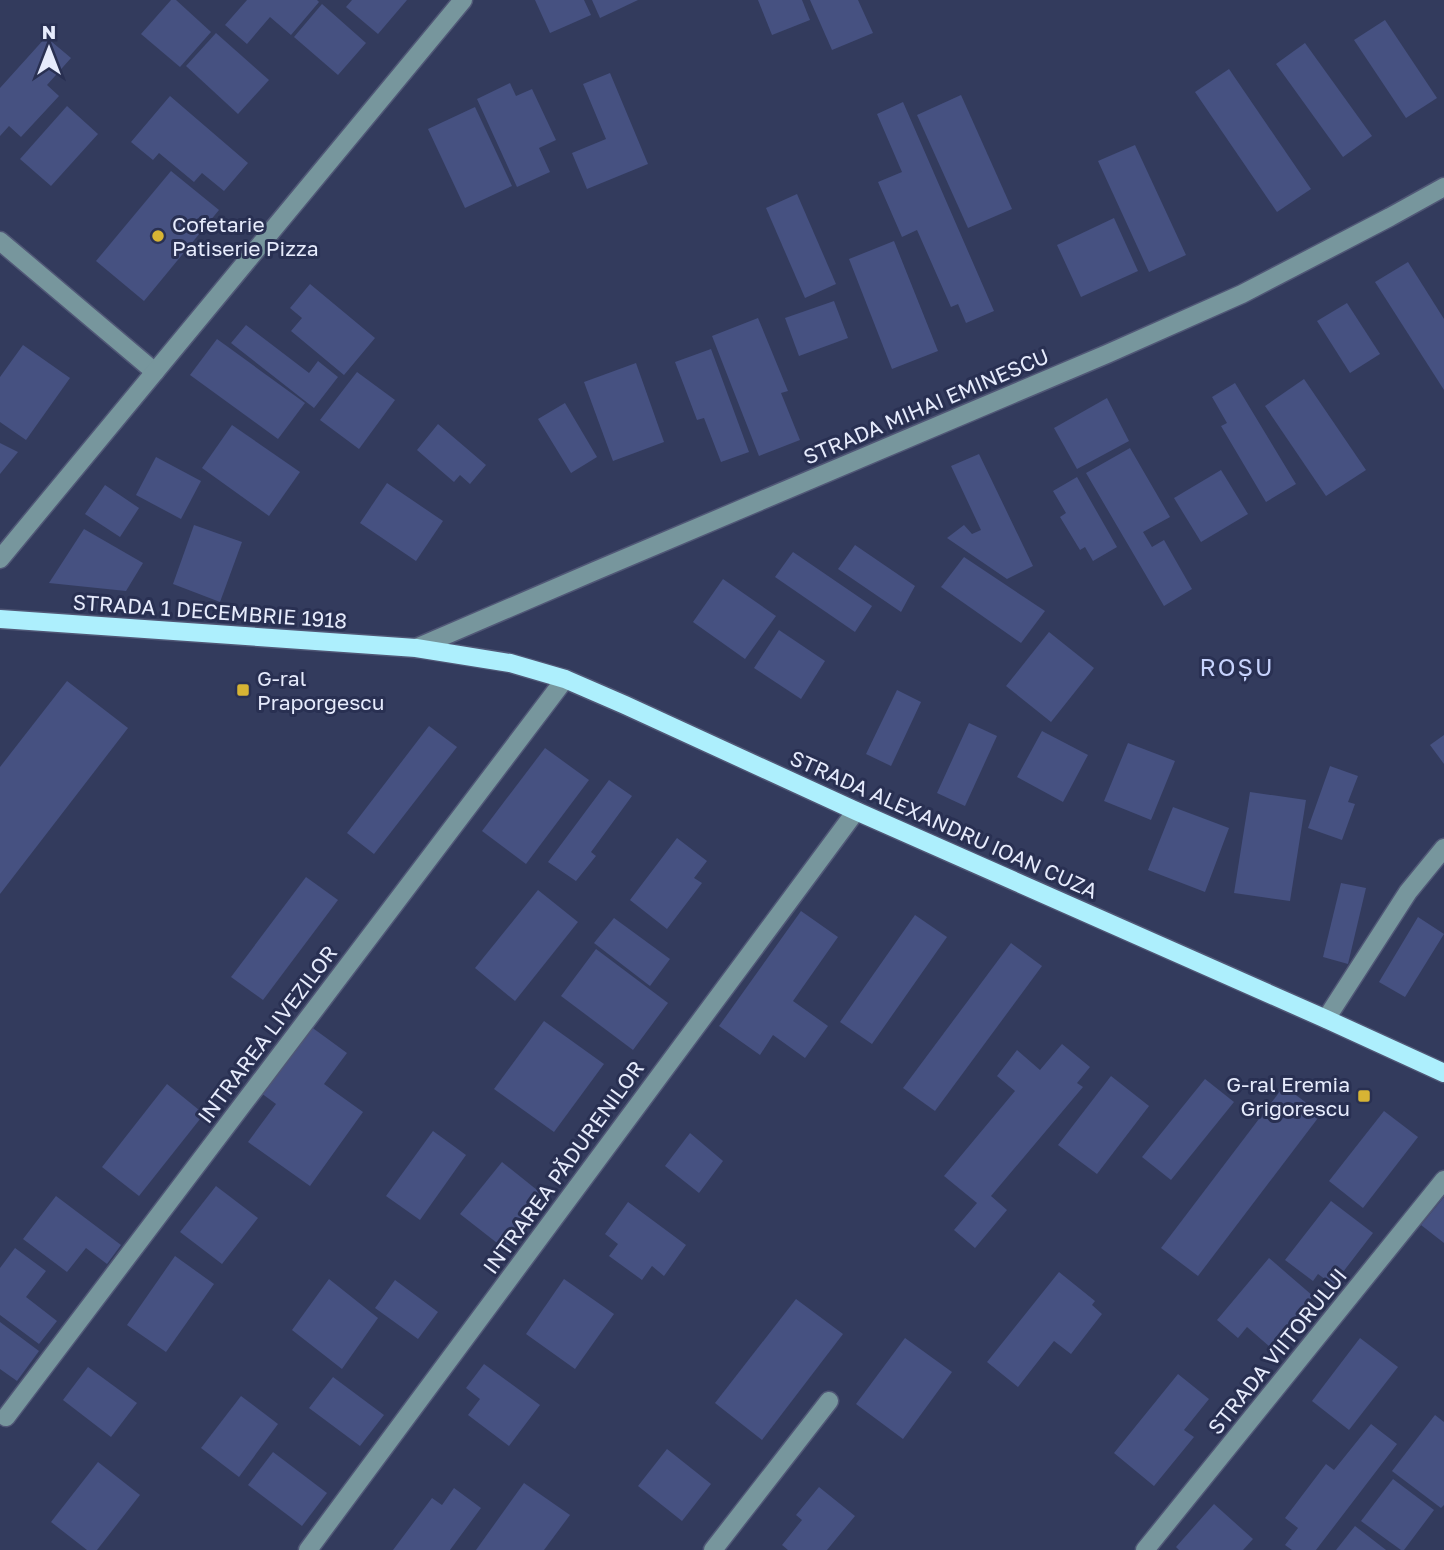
<svg xmlns="http://www.w3.org/2000/svg" width="1444" height="1550" font-family="'Golos Text',sans-serif">
  <rect width="100%" height="100%" fill="#333b5d"/>
  <!-- building -->
  <g fill="#465181">
    <polygon points="171,0 176,0 211,32 180,67 141,34"/>
    <polygon points="247,0 317,0 319,2 291,35 270,17 247,44 225,25"/>
    <polygon points="352,0 407,0 378,34 346,7"/>
    <polygon points="535,0 584,0 591,15 550,33"/>
    <polygon points="592,0 638,0 600,18"/>
    <polygon points="758,0 802,0 810,20 772,35"/>
    <polygon points="810,0 858,0 873,33 832,50"/>
    <polygon points="322,4 366,43 338,75 294,37"/>
    <polygon points="1385,20 1437,98 1406,118 1354,40"/>
    <polygon points="216,33 269,80 238,114 186,66"/>
    <polygon points="46,37 71,58 47,85 59,96 21,137 9,126 0,136 0,88"/>
    <polygon points="1305,43 1372,136 1343,157 1276,64"/>
    <polygon points="1229,69 1311,189 1277,212 1195,92"/>
    <polygon points="610,73 648,164 587,189 572,153 606,139 583,84"/>
    <polygon points="510,83 516,96 532,89 556,140 539,148 550,172 517,187 477,99"/>
    <polygon points="961,95 1012,209 968,228 917,115"/>
    <polygon points="170,96 248,163 224,191 202,173 194,182 159,153 153,160 131,142"/>
    <polygon points="903,102 994,311 966,323 958,304 951,307 917,230 902,237 878,182 902,172 877,114"/>
    <polygon points="67,106 98,134 51,186 20,159"/>
    <polygon points="475,107 512,186 465,208 428,129"/>
    <polygon points="1135,145 1186,255 1149,272 1098,161"/>
    <polygon points="171,171 219,210 144,301 96,261"/>
    <polygon points="797,194 836,284 805,298 766,208"/>
    <polygon points="1114,218 1138,271 1081,297 1057,245"/>
    <polygon points="894,241 938,351 892,369 849,259"/>
    <polygon points="1408,262 1444,319 1444,390 1375,282"/>
    <polygon points="310,284 375,338 344,375 291,331 302,318 290,308"/>
    <polygon points="834,301 848,338 799,356 785,318"/>
    <polygon points="1347,303 1380,354 1350,373 1317,321"/>
    <polygon points="758,318 788,391 781,393 800,440 759,456 712,336"/>
    <polygon points="246,325 309,373 318,361 338,377 314,408 231,343"/>
    <polygon points="217,339 305,403 278,439 190,375"/>
    <polygon points="23,345 70,378 26,440 0,422 0,377"/>
    <polygon points="711,349 749,452 721,462 704,418 697,420 675,362"/>
    <polygon points="636,363 664,442 613,461 584,382"/>
    <polygon points="357,372 395,400 359,449 320,420"/>
    <polygon points="1304,379 1366,470 1326,496 1265,406"/>
    <polygon points="1235,383 1296,484 1266,502 1221,426 1227,423 1212,397"/>
    <polygon points="1107,398 1129,441 1077,469 1054,428"/>
    <polygon points="565,403 597,457 571,473 538,419"/>
    <polygon points="438,424 486,465 470,484 460,475 454,482 417,450"/>
    <polygon points="232,425 300,472 269,516 202,468"/>
    <polygon points="0,443 18,452 0,474"/>
    <polygon points="1130,448 1170,517 1143,532 1152,547 1164,540 1192,589 1164,606 1086,473"/>
    <polygon points="979,454 1033,566 1007,579 947,538 964,525 972,534 981,530 951,466"/>
    <polygon points="156,457 201,481 181,519 136,495"/>
    <polygon points="1221,470 1248,514 1201,542 1174,498"/>
    <polygon points="1077,477 1117,547 1093,561 1085,547 1080,550 1060,517 1066,513 1053,491"/>
    <polygon points="387,483 443,521 416,561 360,523"/>
    <polygon points="105,485 139,508 120,537 85,514"/>
    <polygon points="194,525 242,542 220,602 173,584"/>
    <polygon points="84,529 143,563 126,591 49,583"/>
    <polygon points="855,545 915,586 901,612 838,569"/>
    <polygon points="793,552 872,606 855,632 775,577"/>
    <polygon points="964,557 1045,611 1021,643 941,587"/>
    <polygon points="723,579 776,616 745,659 693,622"/>
    <polygon points="779,630 825,661 801,699 754,668"/>
    <polygon points="1049,632 1094,668 1051,722 1006,686"/>
    <polygon points="67,681 128,728 0,894 0,767"/>
    <polygon points="897,690 921,702 891,766 866,754"/>
    <polygon points="969,723 997,736 965,806 937,793"/>
    <polygon points="429,726 457,747 374,854 347,833"/>
    <polygon points="1042,731 1088,755 1063,802 1017,777"/>
    <polygon points="1444,735 1444,764 1430,745"/>
    <polygon points="1128,743 1175,761 1151,820 1104,801"/>
    <polygon points="545,748 589,780 526,864 482,831"/>
    <polygon points="1330,766 1358,776 1348,802 1355,804 1342,840 1308,828"/>
    <polygon points="609,780 632,796 591,852 596,856 576,881 548,862"/>
    <polygon points="1250,792 1306,800 1290,901 1234,893"/>
    <polygon points="1173,807 1229,828 1205,892 1148,870"/>
    <polygon points="677,838 707,861 694,878 702,883 667,929 630,900"/>
    <polygon points="306,877 338,900 263,1000 231,977"/>
    <polygon points="1341,883 1366,888 1348,964 1323,957"/>
    <polygon points="538,890 578,922 515,1001 475,968"/>
    <polygon points="801,911 838,937 793,1001 828,1026 805,1058 773,1035 760,1055 719,1026"/>
    <polygon points="915,915 947,937 872,1044 840,1022"/>
    <polygon points="1418,917 1444,934 1405,997 1379,982"/>
    <polygon points="614,918 670,959 650,986 594,943"/>
    <polygon points="1011,943 1042,966 935,1111 903,1088"/>
    <polygon points="596,949 668,1003 633,1050 561,996"/>
    <polygon points="544,1021 604,1064 554,1132 494,1089"/>
    <polygon points="310,1026 347,1053 324,1084 363,1112 310,1186 248,1142 276,1104 261,1093"/>
    <polygon points="1062,1044 1090,1067 1077,1083 1083,1087 991,1196 1007,1210 975,1248 954,1230 977,1203 944,1176 1015,1091 997,1076 1017,1050 1040,1070"/>
    <polygon points="1111,1076 1149,1106 1097,1174 1058,1145"/>
    <polygon points="1205,1079 1234,1102 1171,1180 1142,1157"/>
    <polygon points="167,1084 204,1114 139,1196 102,1167"/>
    <polygon points="1284,1086 1321,1114 1198,1276 1161,1248"/>
    <polygon points="1384,1111 1418,1137 1363,1208 1329,1181"/>
    <polygon points="433,1131 466,1155 420,1220 386,1196"/>
    <polygon points="690,1133 723,1161 699,1193 665,1166"/>
    <polygon points="502,1162 547,1198 506,1250 460,1214"/>
    <polygon points="216,1186 258,1218 222,1264 180,1232"/>
    <polygon points="56,1196 121,1245 107,1264 86,1248 67,1272 23,1239"/>
    <polygon points="1444,1197 1444,1243 1421,1225"/>
    <polygon points="1331,1201 1373,1233 1333,1285 1318,1274 1313,1281 1285,1260"/>
    <polygon points="628,1202 686,1245 664,1276 652,1266 642,1280 609,1256 618,1244 605,1234"/>
    <polygon points="15,1248 46,1271 26,1297 57,1321 39,1344 0,1315 0,1268"/>
    <polygon points="175,1256 214,1284 166,1352 127,1325"/>
    <polygon points="1269,1258 1313,1296 1270,1347 1247,1327 1238,1338 1217,1320"/>
    <polygon points="1059,1272 1095,1301 1092,1305 1102,1314 1071,1354 1054,1341 1018,1387 987,1362"/>
    <polygon points="329,1279 378,1318 342,1369 292,1330"/>
    <polygon points="564,1279 614,1314 575,1369 526,1334"/>
    <polygon points="395,1280 438,1312 418,1339 375,1308"/>
    <polygon points="796,1299 843,1334 762,1440 715,1403"/>
    <polygon points="0,1322 39,1351 17,1381 0,1369"/>
    <polygon points="905,1338 952,1372 903,1439 856,1404"/>
    <polygon points="1360,1338 1398,1367 1349,1430 1312,1401"/>
    <polygon points="484,1364 540,1405 509,1446 468,1415 480,1399 466,1388"/>
    <polygon points="88,1367 137,1403 111,1437 63,1400"/>
    <polygon points="1178,1374 1209,1399 1184,1430 1194,1437 1154,1486 1114,1453"/>
    <polygon points="333,1377 384,1415 360,1446 309,1408"/>
    <polygon points="241,1396 278,1424 239,1477 201,1448"/>
    <polygon points="1435,1415 1444,1422 1444,1505 1441,1508 1392,1471"/>
    <polygon points="1371,1424 1397,1444 1316,1550 1292,1550 1285,1545 1298,1528 1285,1518 1326,1464 1334,1470"/>
    <polygon points="667,1449 711,1484 682,1521 638,1486"/>
    <polygon points="273,1452 327,1493 302,1526 248,1485"/>
    <polygon points="98,1462 140,1495 97,1550 87,1550 51,1522"/>
    <polygon points="1393,1479 1434,1510 1404,1550 1401,1550 1361,1521"/>
    <polygon points="524,1483 570,1515 544,1550 476,1550"/>
    <polygon points="819,1487 855,1516 827,1550 788,1550 782,1545 802,1520 796,1515"/>
    <polygon points="454,1488 481,1508 450,1550 393,1550 432,1498 442,1505"/>
    <polygon points="1214,1504 1253,1539 1243,1550 1179,1550 1176,1547"/>
    <polygon points="1355,1526 1386,1550 1336,1550"/>
  </g>
  <g fill="none" stroke-linecap="round" stroke-linejoin="round">
    <defs>
      <g id="minor">
        <polyline points="0,241 155,372"/>
        <polyline points="0,559 463,0"/>
        <polyline points="416,648 595,571 1107,354 1242,294 1390,217 1444,187"/>
        <polyline points="1326,1019 1408,892 1444,848"/>
        <polyline points="6,1417 565,679"/>
        <polyline points="308,1550 856,811"/>
        <polyline points="713,1550 829,1401"/>
        <polyline points="1145,1550 1444,1180"/>
      </g>
      <polyline id="major" points="0,619 416,648 510,663 565,679 625,705 856,811 1326,1019 1444,1073"/>
    </defs>
    <!-- minor casing -->
    <use href="#minor" stroke="#505776" stroke-width="21"/>
    <!-- major casing -->
    <use href="#major" stroke="#505776" stroke-width="21"/>
    <!-- minor -->
    <use href="#minor" stroke="#77969d" stroke-width="18"/>
    <!-- major -->
    <use href="#major" stroke="#adeffd" stroke-width="18"/>
  </g>
  <!-- markers -->
  <g fill="#d7b434" stroke="#293052" stroke-width="2.5">
    <circle cx="158" cy="236" r="7"/>
    <rect x="236" y="683" width="14" height="14" rx="3.5"/>
    <rect x="1357" y="1089" width="14" height="14" rx="3.5"/>
  </g>
  <g text-anchor="middle" dominant-baseline="central" stroke-width="6" stroke-linejoin="round" paint-order="stroke">
    <!-- poi labels -->
    <g font-size="21" fill="#e6ebfc" stroke="#293052" text-anchor="start">
      <text x="172" y="224">Cofetarie<tspan x="172" dy="24">Patiserie Pizza</tspan></text>
      <text x="257" y="678">G-ral<tspan x="257" dy="24">Praporgescu</tspan></text>
      <text x="1350" y="1084" text-anchor="end">G-ral Eremia<tspan x="1350" dy="24">Grigorescu</tspan></text>
    </g>
    <!-- street labels -->
    <g font-size="21" fill="#e6ebfc" stroke="#293052">
      <text transform="translate(926 406) rotate(-23)">STRADA MIHAI EMINESCU</text>
      <text transform="translate(210 611) rotate(4)">STRADA 1 DECEMBRIE 1918</text>
      <text transform="translate(944 824) rotate(24)">STRADA ALEXANDRU IOAN CUZA</text>
      <text transform="translate(267 1034) rotate(-53)">INTRAREA LIVEZILOR</text>
      <text transform="translate(563 1167) rotate(-54)">INTRAREA PĂDURENILOR</text>
      <text transform="translate(1277 1351) rotate(-51)">STRADA VIITORULUI</text>
    </g>
    <!-- quarter labels -->
    <g font-size="24" letter-spacing="2" fill="#c7d3fd" stroke="#293052">
      <text x="1237" y="666">ROȘU</text>
    </g>
  </g>
  <!-- north arrow -->
  <g transform="translate(49 49)" stroke="#293052" stroke-width="5" paint-order="stroke">
  <path d="M0-5L12 26L0 18L-12 26Z" fill="#e6ebfc"/>
  <text y="-10" font-size="19" font-weight="bold" text-anchor="middle" fill="#e6ebfc">N</text>
  </g>
</svg>
